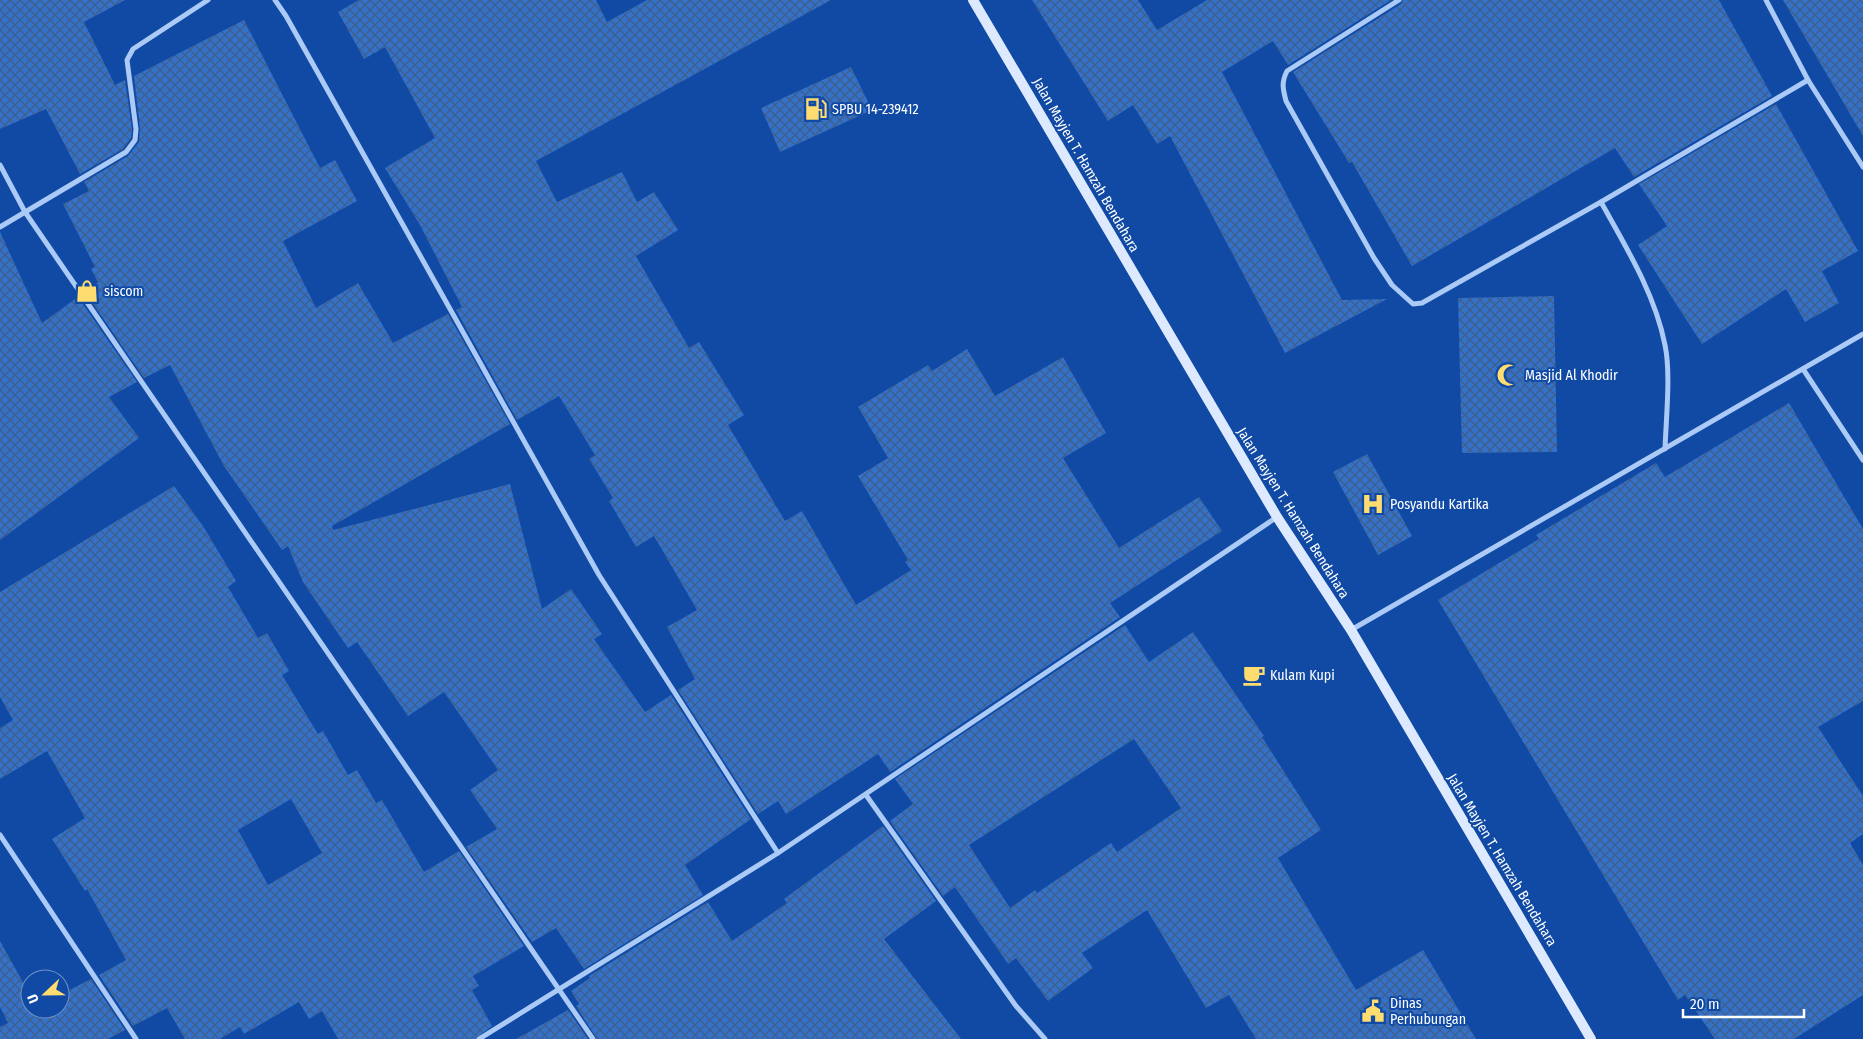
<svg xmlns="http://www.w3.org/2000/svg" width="1863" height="1039" font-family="'Fira Sans Condensed',sans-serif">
  <defs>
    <pattern id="building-cross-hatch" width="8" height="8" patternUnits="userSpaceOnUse" patternTransform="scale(1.25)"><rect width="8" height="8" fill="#3471c9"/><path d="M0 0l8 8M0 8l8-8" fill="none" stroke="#405e8a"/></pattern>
  </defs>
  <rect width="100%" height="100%" fill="#104aa4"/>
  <!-- building -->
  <g fill="url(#building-cross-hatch)" fill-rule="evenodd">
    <polygon points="0,0 125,0 84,22 115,85 125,80 132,129 131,138 123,149 80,174 46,109 0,129"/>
    <polygon points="359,0 596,0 607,22 647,0 831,0 536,161 557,202 622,172 637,202 654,192 678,230 636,256 689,348 699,342 744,415 728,425 785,521 802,511 856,605 911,570 905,562 908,560 858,476 888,458 858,407 928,365 932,371 967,349 995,396 1063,357 1106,433 1063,458 1119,548 1199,497 1222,531 1110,603 1120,617 890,772 878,754 786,814 778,801 758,814 678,690 695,679 667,627 697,610 654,536 636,547 609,501 613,498 589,459 595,455 559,396 517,420 456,310 462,307 420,225 385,168 435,138 385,47 364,59 338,12"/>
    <polygon points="1032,0 1138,0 1157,30 1207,0 1391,0 1288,65 1273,41 1222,72 1342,300 1387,299 1285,353 1170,136 1157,144 1133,105 1108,121"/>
    <polygon points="1403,0 1719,0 1772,96 1634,177 1615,148 1412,266 1352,162 1349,163 1293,72 1401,4"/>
    <polygon points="1783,0 1863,0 1863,136"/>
    <polygon points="244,20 320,168 335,160 357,201 283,241 316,308 358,283 393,343 448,314 510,424 332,526 333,530 510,484 542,609 571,589 602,634 594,639 645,712 671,695 751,819 685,865 703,895 584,969 556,928 532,942 466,847 497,829 470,790 498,770 444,692 408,716 357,642 348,648 303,582 288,546 282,550 224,466 170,365 144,378 85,292 98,282 91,269 95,267 63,204 89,191 84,182 128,156 139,142 140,128 134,76"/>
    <polygon points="851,67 872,110 780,152 761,108"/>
    <polygon points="1776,104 1858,251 1822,271 1839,303 1805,322 1786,289 1702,344 1638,245 1667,226 1639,184"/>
    <polygon points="0,232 42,323 78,297 137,382 109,397 139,438 0,540"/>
    <polygon points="1554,296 1557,452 1462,453 1458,298"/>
    <polygon points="1789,403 1863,529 1863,701 1818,727 1863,796 1863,834 1850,843 1863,865 1863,995 1794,1039 1715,1039 1685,995 1678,1000 1438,600 1539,539 1536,535 1656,463 1665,477"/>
    <polygon points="1367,454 1412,536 1378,555 1333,472"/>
    <path d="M174 486 203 526 236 581 228 587 258 638 267 633 289 671 282 675 318 734 323 731 348 775 357 770 376 803 382 800 424 872 459 851 524 946 473 976 479 986 472 990 492 1026 475 1039H338L322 1011 309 1019 299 1002 244 1034 240 1027 220 1039H185L167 1008 133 1026 99 975 126 960 87 889 85 891 52 839 85 818 47 751 0 779V728L13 720 0 697V592ZM291 799 322 853 268 885 238 830Z"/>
    <path d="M1125 625 1149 662 1193 632 1264 736 1262 737 1321 830 1278 858 1356 990 1423 950 1476 1039H1256L1229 995 1206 1008 1147 910 1082 953 1093 968 1048 1001 1016 958 1008 964 955 887 943 896 890 821 913 804 895 779ZM1134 739 1181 808 1117 852 1111 843 1037 893 1035 890 1010 908 969 845Z"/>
    <polygon points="883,826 936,901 884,939 961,1039 597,1039 576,1006 579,1004 571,991 590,978 589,976 708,902 732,941 787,903 784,899"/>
    <polygon points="0,941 30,995 30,1009 60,1009 60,995 91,979 125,1030 108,1039 0,1039 0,1027 8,1023 0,1007"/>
    <polygon points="568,1010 588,1039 516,1039"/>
  </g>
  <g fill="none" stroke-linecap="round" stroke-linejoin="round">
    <!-- street -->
    <g stroke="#abcaf6" stroke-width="5">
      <polyline points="275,0 286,16 599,575 778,853"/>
      <path d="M1399 0 1287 71C1281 83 1283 89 1286 101L1374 258 1392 285 1413 304 1422 303 1601 202 1808 80"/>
      <polyline points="1766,0 1808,80 1863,167"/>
      <polyline points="0,165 25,212 593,1039"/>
      <path d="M1601 202C1626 247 1655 294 1665 345 1671 373 1666 419 1665 449"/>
      <polyline points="0,227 126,152 135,140 136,129 127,60 133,49 208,0"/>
      <polyline points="1803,369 1863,460"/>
      <polyline points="1351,630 1863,334"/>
      <polyline points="866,795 1016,1006 1045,1039"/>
      <polyline points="0,835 136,1039"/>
      <polyline points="479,1039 778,853 1277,517"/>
    </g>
    <!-- secondary -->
    <polyline stroke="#dce9fe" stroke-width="10" points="973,0 1277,517 1351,630 1591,1039"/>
  </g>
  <!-- icons -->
  <defs>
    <symbol id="fuel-bare" viewBox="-9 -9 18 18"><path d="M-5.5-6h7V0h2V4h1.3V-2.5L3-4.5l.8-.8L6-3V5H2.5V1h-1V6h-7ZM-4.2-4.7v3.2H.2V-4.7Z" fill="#ffdc70" stroke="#104aa4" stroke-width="2.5" paint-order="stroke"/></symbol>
    <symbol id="shop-bare" viewBox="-9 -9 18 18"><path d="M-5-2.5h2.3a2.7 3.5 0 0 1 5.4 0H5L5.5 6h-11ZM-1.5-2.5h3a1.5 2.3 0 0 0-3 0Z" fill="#ffdc70" stroke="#104aa4" stroke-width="2.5" paint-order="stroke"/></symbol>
    <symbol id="mosque-bare" viewBox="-9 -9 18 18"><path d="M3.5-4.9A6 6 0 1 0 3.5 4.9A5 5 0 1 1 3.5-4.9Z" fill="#ffdc70" stroke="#104aa4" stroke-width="2.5" paint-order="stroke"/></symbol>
    <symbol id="hospital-bare" viewBox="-9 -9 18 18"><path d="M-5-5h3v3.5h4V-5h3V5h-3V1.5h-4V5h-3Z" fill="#ffdc70" stroke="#104aa4" stroke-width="2.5" paint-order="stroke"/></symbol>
    <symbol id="cafe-bare" viewBox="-9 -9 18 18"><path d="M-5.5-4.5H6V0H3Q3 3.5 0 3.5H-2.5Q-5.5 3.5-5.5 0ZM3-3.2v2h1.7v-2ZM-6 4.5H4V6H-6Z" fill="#ffdc70" stroke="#104aa4" stroke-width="2.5" paint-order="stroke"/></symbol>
    <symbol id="civic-bare" viewBox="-9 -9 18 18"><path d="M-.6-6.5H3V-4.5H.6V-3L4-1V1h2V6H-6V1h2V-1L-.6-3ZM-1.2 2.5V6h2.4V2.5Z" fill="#ffdc70" stroke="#104aa4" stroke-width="2.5" paint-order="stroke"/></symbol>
  </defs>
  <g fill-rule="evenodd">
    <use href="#fuel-bare" x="800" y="93" width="32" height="32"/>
    <use href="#shop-bare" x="71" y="275" width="32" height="32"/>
    <use href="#mosque-bare" x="1492" y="359" width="32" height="32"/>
    <use href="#hospital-bare" x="1357" y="488" width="32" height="32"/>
    <use href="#cafe-bare" x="1238" y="659" width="32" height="32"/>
    <use href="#civic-bare" x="1357" y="995" width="32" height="32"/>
  </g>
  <g text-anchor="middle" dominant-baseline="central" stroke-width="4" stroke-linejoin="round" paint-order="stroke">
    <!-- poi labels -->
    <g font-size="14" fill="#fff" stroke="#104aa4" text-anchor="start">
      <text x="832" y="109">SPBU 14-239412</text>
      <text x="104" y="291">siscom</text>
      <text x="1525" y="375">Masjid Al Khodir</text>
      <text x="1390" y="504">Posyandu Kartika</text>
      <text x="1270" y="675">Kulam Kupi</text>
      <text x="1390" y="1003">Dinas<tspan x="1390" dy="16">Perhubungan</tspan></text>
    </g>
    <!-- street labels -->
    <g font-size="14" fill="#fff" stroke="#104aa4">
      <text transform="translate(1086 165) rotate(60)">Jalan Mayjen T. Hamzah Bendahara</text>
      <text transform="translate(1293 513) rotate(58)">Jalan Mayjen T. Hamzah Bendahara</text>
      <text transform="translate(1502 860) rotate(59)">Jalan Mayjen T. Hamzah Bendahara</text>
    </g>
  </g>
  <!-- north arrow -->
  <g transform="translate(45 994) rotate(248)"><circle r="24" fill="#104aa4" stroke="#7092c8"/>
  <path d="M0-4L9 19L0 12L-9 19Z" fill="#ffdc70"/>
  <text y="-8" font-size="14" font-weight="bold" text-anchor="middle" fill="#ffffff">U</text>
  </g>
  <!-- scale -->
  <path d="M1683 1009v8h121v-8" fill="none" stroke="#ffffff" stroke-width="2.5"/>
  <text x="1690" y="1009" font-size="15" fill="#ffffff" stroke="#104aa4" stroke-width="4" paint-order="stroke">20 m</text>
</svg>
